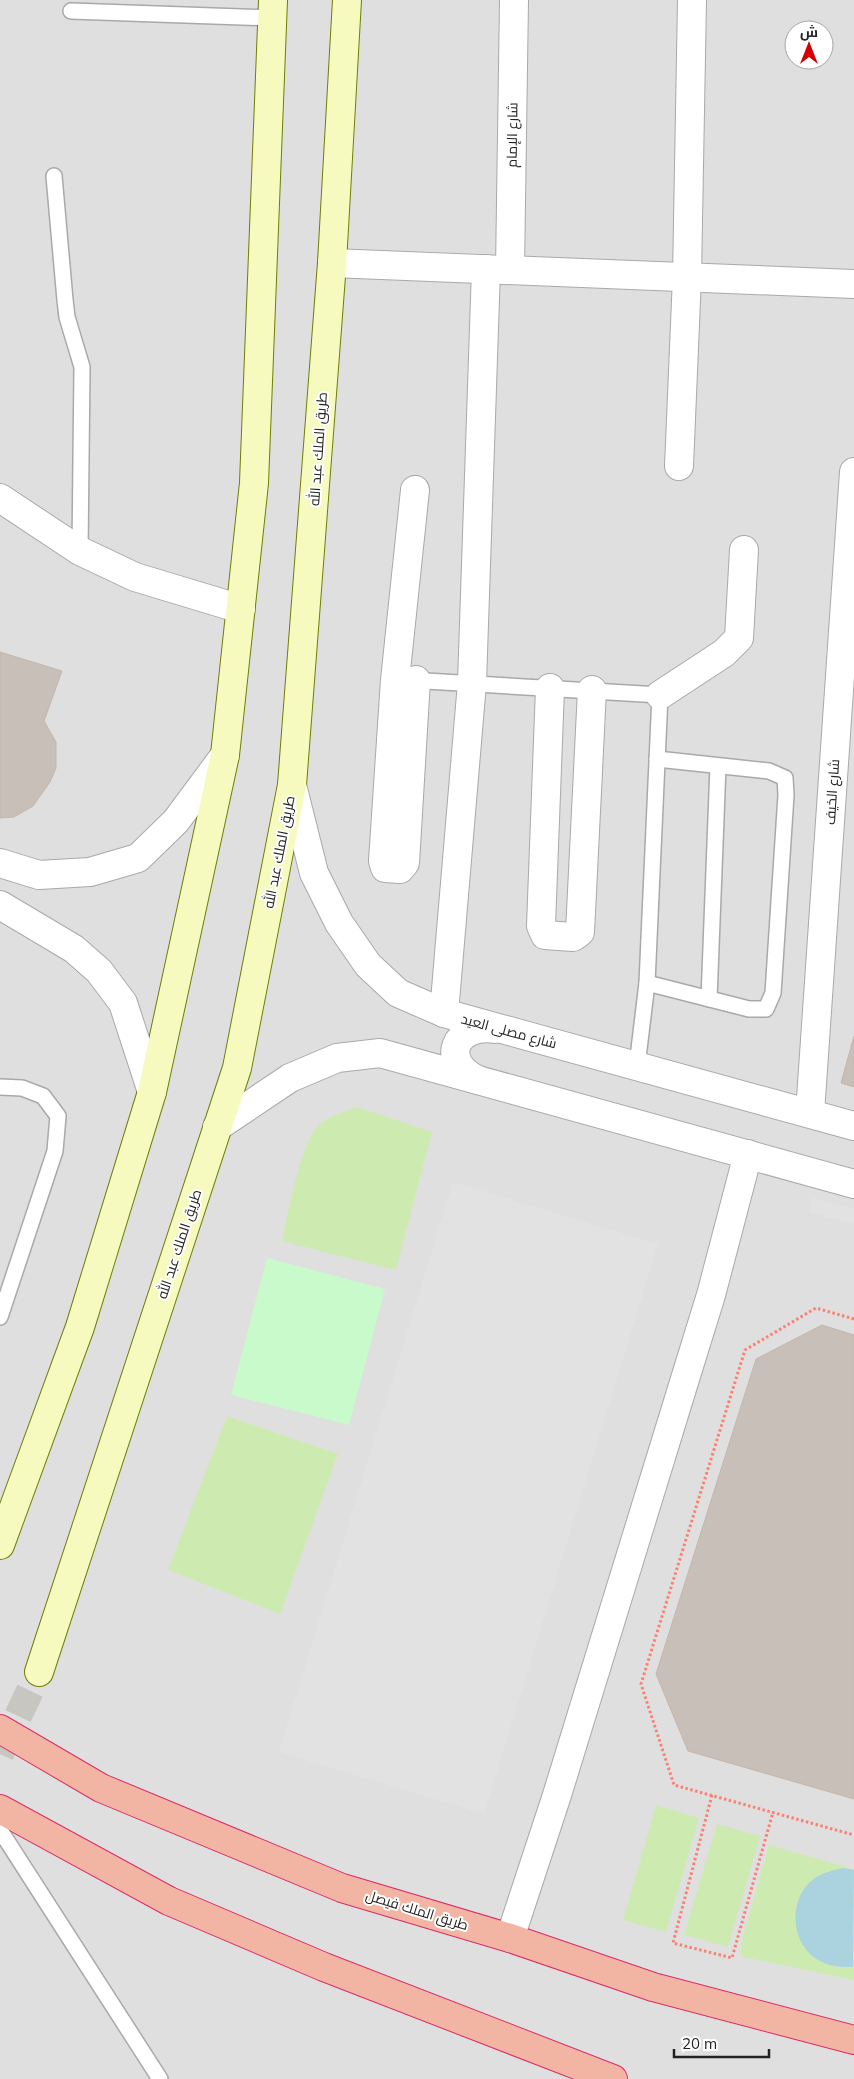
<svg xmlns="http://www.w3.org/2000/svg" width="854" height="2079" font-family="Mulish,Cairo,sans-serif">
  <rect width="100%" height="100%" fill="#f2efe9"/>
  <!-- residential -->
  <path fill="#e0dfdf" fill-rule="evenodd" d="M0 0H854V2079H0ZM794 30H824V60H794Z"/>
  <!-- grass -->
  <g fill="#cdebb0">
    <path d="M357 1107 432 1132 396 1270 282 1241C288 1214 300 1147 316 1128 325 1117 344 1112 357 1107Z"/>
    <polygon points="227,1416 338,1454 280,1614 168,1570"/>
    <polygon points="656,1805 699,1818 666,1932 623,1920"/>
    <polygon points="717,1824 760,1836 728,1947 684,1935"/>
    <polygon points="769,1845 854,1869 844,1868 803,1891 796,1906 795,1922 821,1962 836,1967 854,1966 854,1980 744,1957 740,1953 741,1943"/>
  </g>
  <!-- park -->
  <polygon fill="#c8facc" points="267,1258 385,1289 349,1425 231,1395"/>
  <!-- parking -->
  <g fill="#e2e2e2">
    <polygon points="453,1182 658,1244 484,1814 279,1752"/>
    <polygon points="813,1198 854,1209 854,1224 809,1212"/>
  </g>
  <!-- water -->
  <path fill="#aad3df" d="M844 1868 854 1870 853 1967C842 1967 832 1967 822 1962 790 1948 786 1898 815 1878 824 1872 834 1870 844 1868Z"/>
  <!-- building -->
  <g fill="#c7bfb8" stroke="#c4b6ab">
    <polygon points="0,652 62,671 44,721 56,742 56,768 50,782 33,806 14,817 0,818"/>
    <polygon points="854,1036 854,1087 841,1083"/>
    <polygon points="822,1325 854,1335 854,1799 688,1751 656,1674 756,1359"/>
  </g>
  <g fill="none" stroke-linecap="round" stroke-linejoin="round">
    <!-- secondary-tunnel -->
    <polyline stroke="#c8c6c1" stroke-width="28" stroke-dasharray="28 14" stroke-linecap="butt" points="0,1754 39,1672"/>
    <defs>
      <g id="service">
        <polyline points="71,11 273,18"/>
        <polyline points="54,176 65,300 67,317 82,367 80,551"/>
        <polyline points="409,680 660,695 647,983 637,1066"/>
        <polyline points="647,983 749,1009 766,1009 773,993 786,795 785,778 769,771 657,759"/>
        <polyline points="709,999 718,766"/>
        <polyline points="0,1087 22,1088 43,1096 58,1116 55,1151 0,1317"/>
        <polyline points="0,1830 160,2079"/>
      </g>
      <g id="minor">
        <polyline points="332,263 854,284"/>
        <polyline points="510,270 514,0"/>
        <polyline points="679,466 687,277 692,0"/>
        <polyline points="415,490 395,680 383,861 385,868 400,869 405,863 416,680"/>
        <polyline points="0,498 80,551 135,577 241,609"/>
        <polyline points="550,688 541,926 545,935 573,937 580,932 592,690"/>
        <polyline points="660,695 724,653 739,638 744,550"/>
        <polyline points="0,863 39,875 90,872 138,858 176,821 225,755"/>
        <polyline points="0,905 74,949 99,971 123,1003 152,1092"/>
        <polyline points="444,1013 472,683 486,269"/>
        <polyline points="810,1113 854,472"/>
        <polyline points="510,1938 557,1795 685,1379 711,1295 748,1154"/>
      </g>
      <g id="tertiary">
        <polyline points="292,785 314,873 339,923 368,965 398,993 444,1013 854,1126"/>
        <path d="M478 1080C439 1062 454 1023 495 1029"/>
        <polyline points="217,1127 290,1078 337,1058 380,1053 854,1184"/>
      </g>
      <g id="secondary">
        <polyline points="0,1545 80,1327 152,1092 225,755 254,483 273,0"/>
        <polyline points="39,1672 237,1068 292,785 332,263 347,0"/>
      </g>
      <g id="trunk">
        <polyline points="0,1729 101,1788 342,1888 510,1938 653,1987 854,2040"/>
        <polyline points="0,1809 169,1901 324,1967 613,2079"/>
      </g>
    </defs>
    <!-- service casing -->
    <use href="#service" stroke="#a9a9a9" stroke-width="18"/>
    <!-- minor casing -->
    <use href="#minor" stroke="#a9a9a9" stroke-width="30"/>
    <!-- tertiary casing -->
    <use href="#tertiary" stroke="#a9a9a9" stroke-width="30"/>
    <!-- secondary casing -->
    <use href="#secondary" stroke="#707d05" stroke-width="30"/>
    <!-- trunk casing -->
    <use href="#trunk" stroke="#dc2a67" stroke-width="30"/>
    <!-- path -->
    <g stroke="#fa8072" stroke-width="3" stroke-dasharray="2.5 2.5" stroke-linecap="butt">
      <polyline points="854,1319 816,1308 745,1350 641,1684 674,1785 854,1835"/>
      <polyline points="712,1795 673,1943 732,1958 773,1812"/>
    </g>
    <!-- service -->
    <use href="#service" stroke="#fff" stroke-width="15"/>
    <!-- minor -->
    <use href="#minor" stroke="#fff" stroke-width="28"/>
    <!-- tertiary -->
    <use href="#tertiary" stroke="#fff" stroke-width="28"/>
    <!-- secondary -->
    <use href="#secondary" stroke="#f7fabf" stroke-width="28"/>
    <!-- trunk -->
    <use href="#trunk" stroke="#f2b4a3" stroke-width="28"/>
  </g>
  <g text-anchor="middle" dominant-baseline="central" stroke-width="4" stroke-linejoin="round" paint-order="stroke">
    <!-- street labels -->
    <g font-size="14" fill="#222" stroke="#fff">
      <text transform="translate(512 135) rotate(-89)">شارع الإمام</text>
      <text transform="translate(318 449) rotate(-86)">طريق الملك عبد الله</text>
      <text transform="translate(832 792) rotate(-86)">شارع الخيف</text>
      <text transform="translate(279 852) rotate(-79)">طريق الملك عبد الله</text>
      <text transform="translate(509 1031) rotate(15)">شارع مصلى العيد</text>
      <text transform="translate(179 1244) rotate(-72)">طريق الملك عبد الله</text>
      <text transform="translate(417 1910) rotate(17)">طريق الملك فيصل</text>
    </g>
  </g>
  <!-- north arrow -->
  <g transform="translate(809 45)"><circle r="24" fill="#ffffff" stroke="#a7a7a7"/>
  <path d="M0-4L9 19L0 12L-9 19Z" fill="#d40000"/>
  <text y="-8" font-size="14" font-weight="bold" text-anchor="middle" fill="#222222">ش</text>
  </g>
  <!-- scale -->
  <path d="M674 2049v8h95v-8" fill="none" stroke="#222222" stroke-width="2.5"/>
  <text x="682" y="2049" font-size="15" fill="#222222" stroke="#ffffff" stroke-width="4" paint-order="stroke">20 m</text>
</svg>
